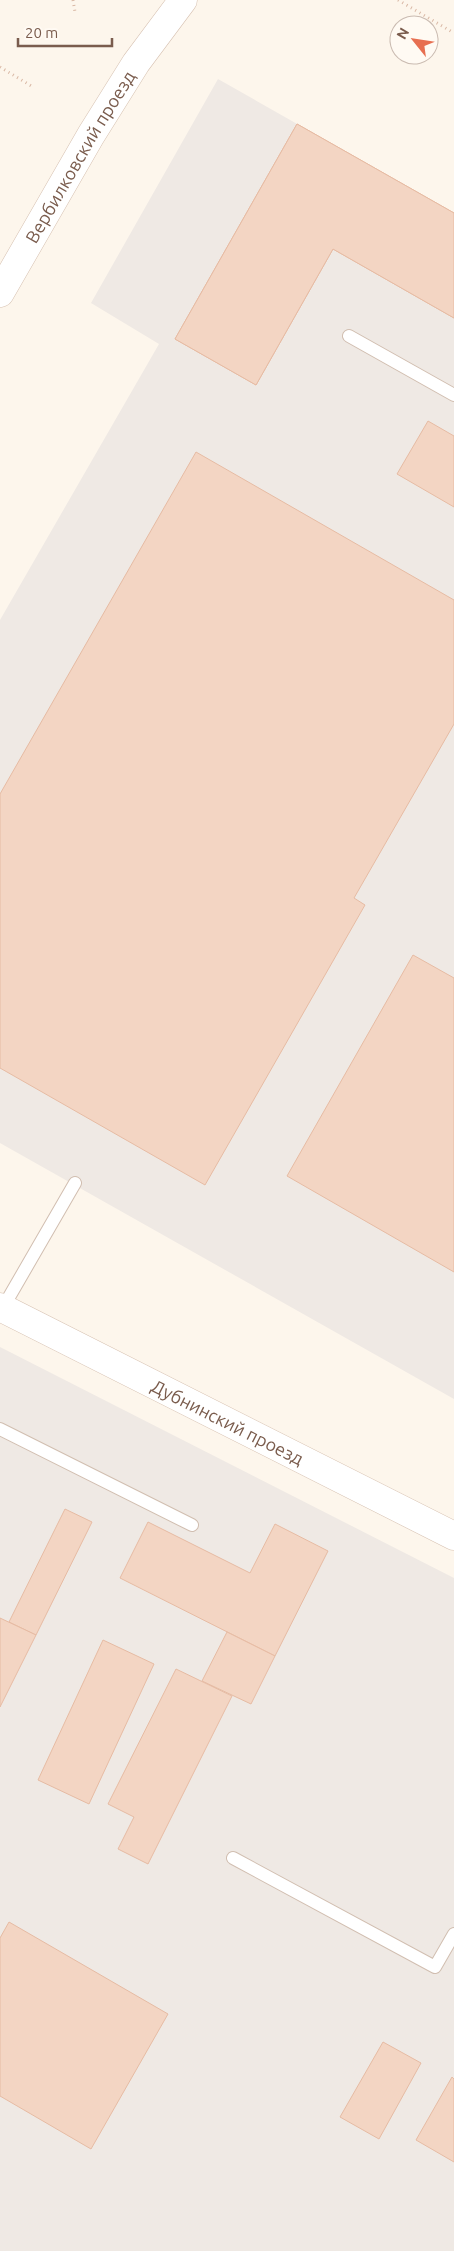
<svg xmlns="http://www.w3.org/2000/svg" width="454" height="2251" font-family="Ubuntu,sans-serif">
  <rect width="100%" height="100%" fill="#fdf6ec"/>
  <!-- industrial -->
  <g fill="#efe9e4">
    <polygon points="218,79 454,213 454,1399 0,1143 0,620 159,344 91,303"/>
    <polygon points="0,1347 454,1578 454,2251 0,2251"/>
  </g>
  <!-- building -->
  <g fill="#f3d5c3" stroke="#e6bba3">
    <polygon points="297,124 454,213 454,318 333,249 256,385 175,339"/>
    <polygon points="297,124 454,213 454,318 333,249 256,385 175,339"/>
    <polygon points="428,421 454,436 454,507 397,474"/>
    <polygon points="196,452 454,600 454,724 354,898 365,905 205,1185 0,1068 0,794"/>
    <polygon points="413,955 454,978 454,1272 287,1176"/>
    <polygon points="65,1509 92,1522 36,1635 9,1622"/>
    <polygon points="148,1522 250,1573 275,1524 328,1551 275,1656 120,1578"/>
    <polygon points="0,1618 36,1635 0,1707"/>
    <polygon points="227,1632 275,1656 251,1704 202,1681"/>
    <polygon points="103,1640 154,1664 89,1804 38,1780"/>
    <polygon points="176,1669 232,1696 148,1864 118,1849 134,1817 108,1804"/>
    <polygon points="9,1922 168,2014 91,2149 0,2096 0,1938"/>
    <polygon points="383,2042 421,2063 379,2139 340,2117"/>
    <polygon points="452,2077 454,2079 454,2162 416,2140"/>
  </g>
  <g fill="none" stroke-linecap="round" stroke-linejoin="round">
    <defs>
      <g id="lane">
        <polyline points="349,336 454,395"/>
        <polyline points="1,1311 75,1183"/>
        <polyline points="0,1429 192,1525"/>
        <polyline points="233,1858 435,1967 454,1934"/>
      </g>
      <g id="secondary">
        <path id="s1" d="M0 293 91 135 136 63 183 0"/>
        <path id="s2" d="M0 1307 454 1536"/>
      </g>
    </defs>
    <!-- lane casing -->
    <use href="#lane" stroke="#d1beb0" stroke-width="14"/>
    <!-- secondary casing -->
    <use href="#secondary" stroke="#d6c0b0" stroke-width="29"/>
    <!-- path -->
    <g stroke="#d9b8a5" stroke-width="3" stroke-dasharray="1 4" stroke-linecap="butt">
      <polyline points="73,0 75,12"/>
      <polyline points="398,0 454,33"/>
      <polyline points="0,67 33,87"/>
    </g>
    <!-- lane -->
    <use href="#lane" stroke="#fff" stroke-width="12"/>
    <!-- secondary -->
    <use href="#secondary" stroke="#fff" stroke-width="28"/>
  </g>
  <g text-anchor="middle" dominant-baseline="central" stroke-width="4.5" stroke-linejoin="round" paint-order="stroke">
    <!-- street labels -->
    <g font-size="18" fill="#7a5c4d" stroke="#fffaf3">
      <text stroke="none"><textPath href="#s1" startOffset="158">Вербилковский проезд</textPath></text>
      <text stroke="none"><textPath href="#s2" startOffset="255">Дубнинский проезд</textPath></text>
    </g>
  </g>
  <!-- north arrow -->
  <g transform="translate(414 40) rotate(300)"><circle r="24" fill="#fffaf3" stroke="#cabbb1"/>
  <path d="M0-4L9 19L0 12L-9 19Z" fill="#e76f51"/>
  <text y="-8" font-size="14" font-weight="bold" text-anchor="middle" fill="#7a5c4d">N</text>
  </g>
  <!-- scale -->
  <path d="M18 38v8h94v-8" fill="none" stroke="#7a5c4d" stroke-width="2.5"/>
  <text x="25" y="38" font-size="15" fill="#7a5c4d" stroke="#fffaf3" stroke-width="4" paint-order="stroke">20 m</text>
</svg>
